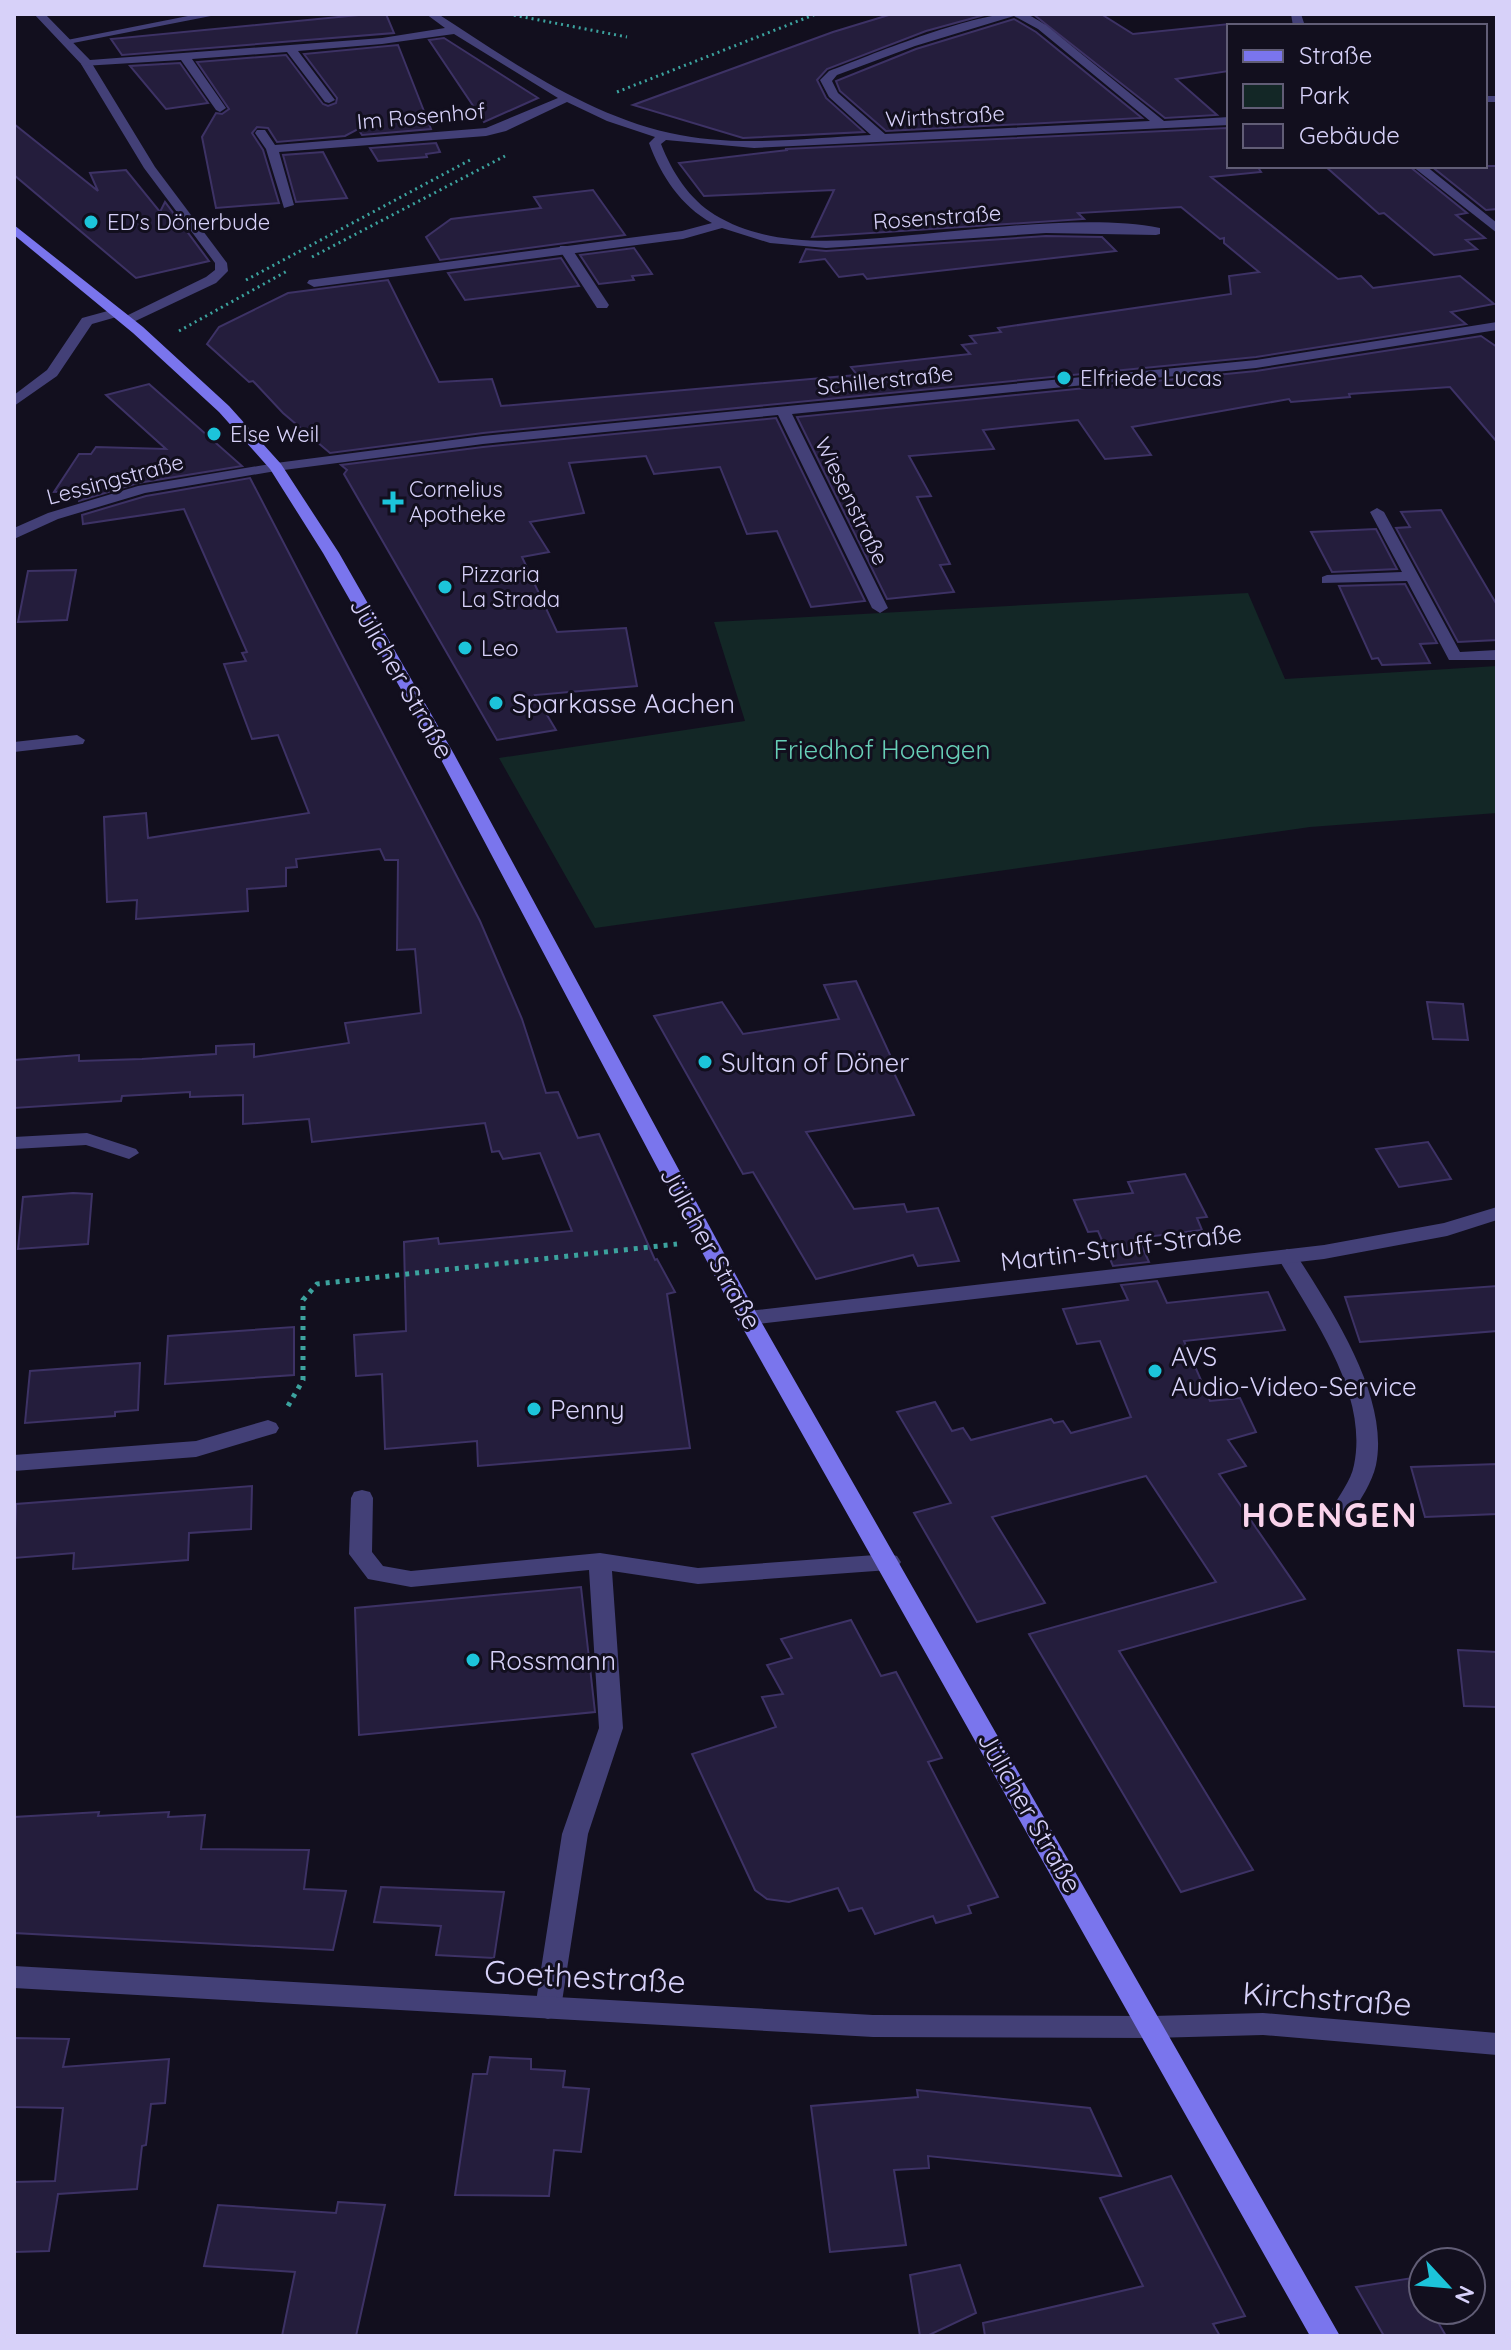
<svg xmlns="http://www.w3.org/2000/svg" width="1511" height="2350" font-family="Quicksand,sans-serif">
  <rect width="100%" height="100%" fill="#120f1e"/>
  <!-- green -->
  <polygon fill="#132726" points="1248,593 1285,679 1497,666 1497,813 1310,827 595,928 499,758 745,721 714,622"/>
  <!-- building -->
  <g fill="#241d3c" stroke="#3d3265" stroke-width="2">
    <polygon points="369,14 386,14 394,33 122,55 111,39"/>
    <polygon points="892,14 988,14 926,31 827,69 817,80 826,98 864,132 743,138 633,105 833,32"/>
    <polygon points="1033,14 1101,14 1133,34 1229,24 1229,71 1176,79 1217,115 1165,118"/>
    <polygon points="1014,19 1036,32 1142,118 886,131 840,91 836,81 916,49"/>
    <polygon points="444,38 538,98 484,122 429,40"/>
    <polygon points="398,45 431,129 362,135 358,129 345,136 277,142 268,128 257,127 252,133 263,150 279,203 216,208 202,137 216,113 222,114 229,109 197,62 286,55 323,104 328,106 336,103 337,98 304,54"/>
    <polygon points="180,63 208,103 166,109 130,66"/>
    <polygon points="14,124 98,191 90,173 126,170 160,212 165,202 209,261 136,278 14,175"/>
    <polygon points="1227,128 1229,166 1257,166 1261,172 1211,177 1338,279 1361,276 1373,288 1460,276 1494,304 1451,312 1466,324 1256,357 483,433 330,453 283,413 253,381 249,382 207,344 219,327 288,293 388,280 439,382 492,379 501,406 857,375 851,367 970,354 962,345 976,343 970,336 1001,332 998,328 1231,294 1229,276 1259,272 1224,243 1224,238 1220,239 1181,207 1078,213 1084,219 812,237 834,190 704,196 679,163 788,150 785,149"/>
    <polygon points="436,143 440,152 426,154 427,157 378,161 370,148"/>
    <polygon points="323,152 347,198 296,202 283,155"/>
    <polygon points="1325,166 1409,166 1467,213 1456,215 1485,238 1466,240 1477,249 1434,255 1384,213 1379,214"/>
    <polygon points="1431,166 1497,166 1497,209 1486,210"/>
    <polygon points="593,190 625,235 440,260 426,237 451,219 541,208 534,197"/>
    <polygon points="1046,236 1102,237 1116,251 867,279 863,274 839,277 825,259 800,262 806,249 826,251"/>
    <polygon points="634,248 652,274 632,276 634,280 599,284 580,255"/>
    <polygon points="561,258 579,286 465,300 448,273"/>
    <polygon points="1481,336 1497,347 1497,442 1450,387 1349,394 1350,397 1291,402 1289,399 1132,427 1151,455 1105,459 1078,420 983,430 994,449 909,456 931,496 917,497 950,564 940,565 954,592 887,599 797,417 1256,371"/>
    <polygon points="149,384 242,466 138,483 79,501 78,491 54,492 79,454 91,454 96,447 166,449 106,395"/>
    <polygon points="776,418 865,601 811,607 777,531 747,534 720,467 654,474 646,456 569,463 584,513 530,522 549,552 522,557 557,632 626,628 637,686 535,695 556,730 497,740 344,474 347,470 341,465 483,447"/>
    <polygon points="250,478 480,921 522,1019 546,1093 558,1092 578,1138 599,1134 655,1260 657,1259 675,1292 667,1294 690,1448 478,1466 477,1441 385,1449 382,1374 356,1376 354,1335 406,1331 404,1242 438,1238 439,1244 572,1231 540,1153 503,1159 499,1151 492,1152 485,1123 312,1142 309,1119 243,1124 243,1095 190,1097 190,1092 122,1096 121,1101 14,1108 14,1060 79,1055 79,1061 142,1059 216,1054 216,1046 254,1044 254,1057 349,1043 345,1023 421,1013 415,949 397,950 398,860 385,860 380,849 296,859 297,867 286,868 286,886 247,889 248,911 136,919 137,900 107,902 104,817 146,813 148,838 309,813 278,735 252,739 224,664 246,661 242,653 247,652 184,509 83,524 82,515 146,496"/>
    <polygon points="1441,510 1497,605 1497,640 1458,642 1396,528 1410,527 1401,512"/>
    <polygon points="1376,529 1397,569 1332,572 1311,532"/>
    <polygon points="76,570 67,620 18,622 28,571"/>
    <polygon points="1405,584 1437,643 1420,644 1430,663 1382,665 1378,658 1372,659 1339,586"/>
    <polygon points="856,981 897,1070 893,1071 914,1115 806,1132 854,1209 904,1204 907,1212 938,1208 959,1261 918,1266 913,1255 816,1279 753,1172 743,1174 654,1016 722,1002 743,1034 839,1019 824,985"/>
    <polygon points="1427,1002 1463,1004 1468,1040 1433,1039"/>
    <polygon points="1428,1142 1451,1179 1399,1187 1376,1149"/>
    <polygon points="1185,1174 1207,1217 1197,1218 1202,1230 1138,1238 1149,1262 1113,1266 1098,1231 1088,1232 1074,1200 1133,1193 1128,1182"/>
    <polygon points="73,1193 92,1194 88,1244 18,1249 23,1197"/>
    <polygon points="1157,1281 1167,1303 1268,1292 1285,1330 1184,1341 1210,1401 1240,1398 1256,1432 1228,1440 1246,1466 1219,1474 1305,1599 1119,1651 1253,1870 1181,1892 1029,1634 1216,1582 1146,1476 992,1517 1045,1603 977,1622 914,1513 951,1503 897,1412 935,1402 952,1431 963,1428 971,1440 1051,1419 1054,1423 1063,1421 1071,1433 1131,1417 1100,1341 1077,1344 1063,1309 1128,1300 1121,1285"/>
    <polygon points="1497,1286 1497,1331 1360,1342 1345,1297"/>
    <polygon points="294,1327 294,1375 165,1384 168,1336"/>
    <polygon points="140,1363 138,1410 115,1412 115,1416 25,1423 30,1371"/>
    <polygon points="1497,1464 1497,1514 1425,1517 1411,1467"/>
    <polygon points="252,1486 251,1529 189,1533 188,1560 73,1569 74,1553 14,1558 16,1504"/>
    <polygon points="581,1587 595,1712 359,1735 355,1608"/>
    <polygon points="851,1620 881,1676 896,1672 942,1758 928,1762 998,1897 968,1906 971,1913 936,1923 933,1916 875,1934 862,1908 849,1911 838,1888 789,1902 767,1899 755,1890 692,1754 776,1727 762,1697 783,1694 767,1665 792,1658 781,1639"/>
    <polygon points="1458,1650 1497,1652 1497,1707 1464,1706"/>
    <polygon points="99,1812 98,1816 169,1812 168,1817 205,1815 201,1849 309,1850 304,1889 346,1891 333,1950 14,1933 14,1817"/>
    <polygon points="381,1887 504,1892 494,1958 436,1955 441,1926 374,1922"/>
    <polygon points="14,2038 69,2039 63,2067 169,2059 165,2103 151,2104 146,2145 142,2146 137,2189 58,2194 49,2251 14,2252 14,2182 55,2181 63,2108 14,2107"/>
    <polygon points="490,2057 531,2059 531,2069 565,2071 563,2087 589,2089 581,2152 554,2150 549,2196 455,2195 473,2074 487,2074"/>
    <polygon points="917,2090 1090,2108 1121,2176 928,2156 929,2168 894,2170 906,2245 830,2252 811,2106 918,2097"/>
    <polygon points="1171,2176 1245,2316 1213,2324 1220,2336 985,2336 983,2323 1143,2286 1100,2198"/>
    <polygon points="338,2202 385,2205 356,2336 282,2336 295,2272 204,2266 218,2205 336,2213"/>
    <polygon points="960,2265 976,2313 927,2336 920,2336 910,2275"/>
    <polygon points="1412,2278 1423,2296 1423,2310 1431,2310 1446,2336 1384,2336 1356,2287"/>
  </g>
  <g fill="none" stroke-linecap="round" stroke-linejoin="round">
    <!-- path-far1 -->
    <g stroke="#3ca29e" stroke-width="3" stroke-dasharray="2 4" stroke-linecap="butt">
      <polyline points="508,14 627,37"/>
      <polyline points="617,92 816,14"/>
      <polyline points="312,257 505,156"/>
      <polyline points="246,280 470,160"/>
      <polyline points="179,331 289,270"/>
    </g>
    <!-- path -->
    <polyline stroke="#3ca29e" stroke-width="5" stroke-dasharray="4 6" stroke-linecap="butt" points="288,1406 303,1380 303,1300 317,1284 677,1244"/>
    <!-- service -->
    <g fill="#434077" fill-rule="evenodd">
      <polygon points="198,14 221,14 68,44 62,41"/>
      <polygon points="83,62 91,62 155,167 227,263 228,271 216,283 127,325 122,324 122,318 206,277 215,270 215,263 144,168 81,64"/>
      <polygon points="560,246 570,246 609,305 607,308 597,308 559,249"/>
      <polygon points="77,735 85,740 83,744 14,752 14,742"/>
      <path d="M1287 1249 1294 1251C1330 1308 1390 1396 1376 1465 1372 1483 1360 1500 1351 1515H1335L1332 1509C1339 1495 1351 1481 1354 1465 1369 1392 1311 1316 1277 1256Z"/>
      <polygon points="362,1490 370,1492 373,1498 372,1552 383,1566 411,1571 600,1553 698,1568 889,1554 897,1556 901,1562 897,1568 889,1570 698,1584 612,1571 623,1728 588,1834 561,2008 557,2016 548,2019 539,2016 535,2008 562,1834 599,1728 589,1570 411,1587 368,1579 349,1554 351,1498 354,1492"/>
    </g>
    <!-- minor -->
    <g fill="#434077" fill-rule="evenodd">
      <path d="M34 14H45L90 60 382 38 445 28 426 14H438C511 61 585 114 670 133 735 148 806 138 871 135L829 97 820 80 829 71C871 55 983 8 1024 14 1031 15 1039 21 1046 25L1164 121 1229 117V125L754 148 666 140 661 144C672 172 689 199 715 215 773 250 848 241 912 235 983 229 1092 214 1160 228V234L1156 235 1046 233 826 248 770 243 722 228 683 239 314 287 307 283 309 280 682 231 712 223C681 206 661 176 649 143L655 137 607 121 567 102 506 131 486 136 279 152 294 205 284 208 266 149 255 133 257 130H265L275 145 486 128 558 98 454 34 382 44 298 51 335 100 329 103 325 102 287 52 192 59 226 108 220 112 216 110 181 60 83 66ZM1014 16 1038 29 1150 121 885 134 838 93 832 81 837 75 915 46Z"/>
      <polygon points="1291,14 1301,14 1305,26 1293,26"/>
      <rect x="1485" y="96" width="12" height="6"/>
      <polygon points="1412,166 1426,166 1497,223 1497,233"/>
      <polygon points="115,309 122,313 120,316 92,324 57,376 14,406 14,395 47,370 82,318"/>
      <polygon points="1497,322 1497,330 1256,368 792,414 888,608 880,613 872,608 778,415 483,444 276,471 145,493 58,519 14,539 14,528 48,513 138,486 276,463 483,436 1256,360"/>
      <polygon points="1377,508 1384,512 1460,652 1497,650 1497,660 1449,660 1407,581 1322,583 1322,577 1327,575 1402,572 1370,512"/>
      <polygon points="87,1133 136,1149 139,1153 129,1159 86,1145 14,1149 14,1137"/>
      <polygon points="1497,1207 1497,1220 1447,1236 1324,1259 748,1325 741,1323 737,1318 741,1313 748,1311 1324,1245 1444,1223"/>
      <polygon points="268,1420 276,1423 279,1428 276,1433 196,1457 14,1471 14,1455 196,1441"/>
      <polygon points="1263,2013 1497,2033 1497,2055 1263,2035 1152,2038 1143,2035 1139,2027 1143,2019 1152,2016"/>
    </g>
    <!-- tertiary -->
    <polygon fill="#434077" fill-rule="evenodd" points="14,1966 873,2015 1152,2016 1161,2019 1165,2027 1161,2035 1152,2038 873,2037 14,1988"/>
    <!-- secondary -->
    <polygon fill="#7a75ed" fill-rule="evenodd" points="14,225 143,327 229,406 281,464 339,553 454,754 759,1318 1340,2336 1310,2336 737,1318 438,754 323,553 270,469 219,412 133,333 14,235"/>
  </g>
  <!-- markers -->
  <g fill="#1cc4da" stroke="#120f1e" stroke-width="3">
    <circle cx="91" cy="222" r="8"/>
    <circle cx="1064" cy="378" r="8"/>
    <circle cx="214" cy="434" r="8"/>
    <path d="M389 490h8v8h8v8h-8v8h-8v-8h-8v-8h8z"/>
    <circle cx="445" cy="587" r="8"/>
    <circle cx="465" cy="648" r="8"/>
    <circle cx="496" cy="703" r="8"/>
    <circle cx="705" cy="1062" r="8"/>
    <circle cx="1155" cy="1371" r="8"/>
    <circle cx="534" cy="1409" r="8"/>
    <circle cx="473" cy="1660" r="8"/>
  </g>
  <g text-anchor="middle" dominant-baseline="central" stroke-width="6" stroke-linejoin="round" paint-order="stroke">
    <!-- far-street labels -->
    <g font-size="22" fill="#d7d1f9" stroke="#120f1e">
      <text transform="translate(421 116) rotate(-5)">Im Rosenhof</text>
      <text transform="translate(945 116) rotate(-3)">Wirthstraße</text>
      <text transform="translate(937 217) rotate(-4)">Rosenstraße</text>
      <text transform="translate(885 380) rotate(-6)">Schillerstraße</text>
      <text transform="translate(115 479) rotate(-15)">Lessingstraße</text>
      <text transform="translate(852 501) rotate(64)">Wiesenstraße</text>
    </g>
    <!-- far-poi labels -->
    <g font-size="22" fill="#d7d1f9" stroke="#120f1e" text-anchor="start">
      <text x="107" y="222">ED's Dönerbude</text>
      <text x="1080" y="378">Elfriede Lucas</text>
      <text x="230" y="434">Else Weil</text>
      <text x="409" y="489">Cornelius<tspan x="409" dy="25">Apotheke</tspan></text>
      <text x="461" y="574">Pizzaria<tspan x="461" dy="25">La Strada</tspan></text>
      <text x="481" y="648">Leo</text>
    </g>
    <!-- street labels -->
    <g font-size="26" fill="#d7d1f9" stroke="#120f1e">
      <text transform="translate(402 678) rotate(60)">Jülicher Straße</text>
      <text transform="translate(1121 1247) rotate(-7)">Martin-Struff-Straße</text>
      <text transform="translate(711 1248) rotate(61)">Jülicher Straße</text>
      <text transform="translate(1030 1812) rotate(60)">Jülicher Straße</text>
    </g>
    <!-- poi labels -->
    <g font-size="26" fill="#d7d1f9" stroke="#120f1e" text-anchor="start">
      <text x="512" y="703">Sparkasse Aachen</text>
      <text x="721" y="1062">Sultan of Döner</text>
      <text x="1171" y="1356">AVS<tspan x="1171" dy="30">Audio-Video-Service</tspan></text>
      <text x="550" y="1409">Penny</text>
      <text x="489" y="1660">Rossmann</text>
    </g>
    <!-- park labels -->
    <g font-size="26" fill="#67cfb7" stroke="#120f1e">
      <text x="882" y="749">Friedhof Hoengen</text>
    </g>
    <!-- near-street labels -->
    <g font-size="32" fill="#d7d1f9" stroke="#120f1e">
      <text transform="translate(585 1976) rotate(3)">Goethestraße</text>
      <text transform="translate(1327 1998) rotate(4)">Kirchstraße</text>
    </g>
    <!-- district labels -->
    <g font-size="34" font-weight="bold" letter-spacing="2" fill="#f9d3eb" stroke="#120f1e">
      <text x="1330" y="1514">HOENGEN</text>
    </g>
  </g>
  <!-- border -->
  <rect width="1511" height="2350" fill="none" stroke="#d7d1f9" stroke-width="32"/>
  <!-- legend -->
  <rect x="1227" y="24" width="260" height="144" fill="#120f1e" stroke="#615d76" stroke-width="2"/>
  <rect x="1243" y="50" width="40" height="12" fill="#7a75ed" stroke="#615d76" stroke-width="2"/>
  <text x="1299" y="64" font-size="24" fill="#d7d1f9">Straße</text>
  <rect x="1243" y="84" width="40" height="24" fill="#132726" stroke="#615d76" stroke-width="2"/>
  <text x="1299" y="104" font-size="24" fill="#d7d1f9">Park</text>
  <rect x="1243" y="124" width="40" height="24" fill="#241d3c" stroke="#615d76" stroke-width="2"/>
  <text x="1299" y="144" font-size="24" fill="#d7d1f9">Gebäude</text>
  <!-- north arrow -->
  <g transform="translate(1447 2286) rotate(116)"><circle r="38" fill="#120f1e" stroke="#615d76" stroke-width="2"/>
  <path d="M0-6L14 30L0 20L-14 30Z" fill="#1cc4da"/>
  <text y="-12" font-size="22" font-weight="bold" text-anchor="middle" fill="#d7d1f9">N</text>
  </g>
</svg>
